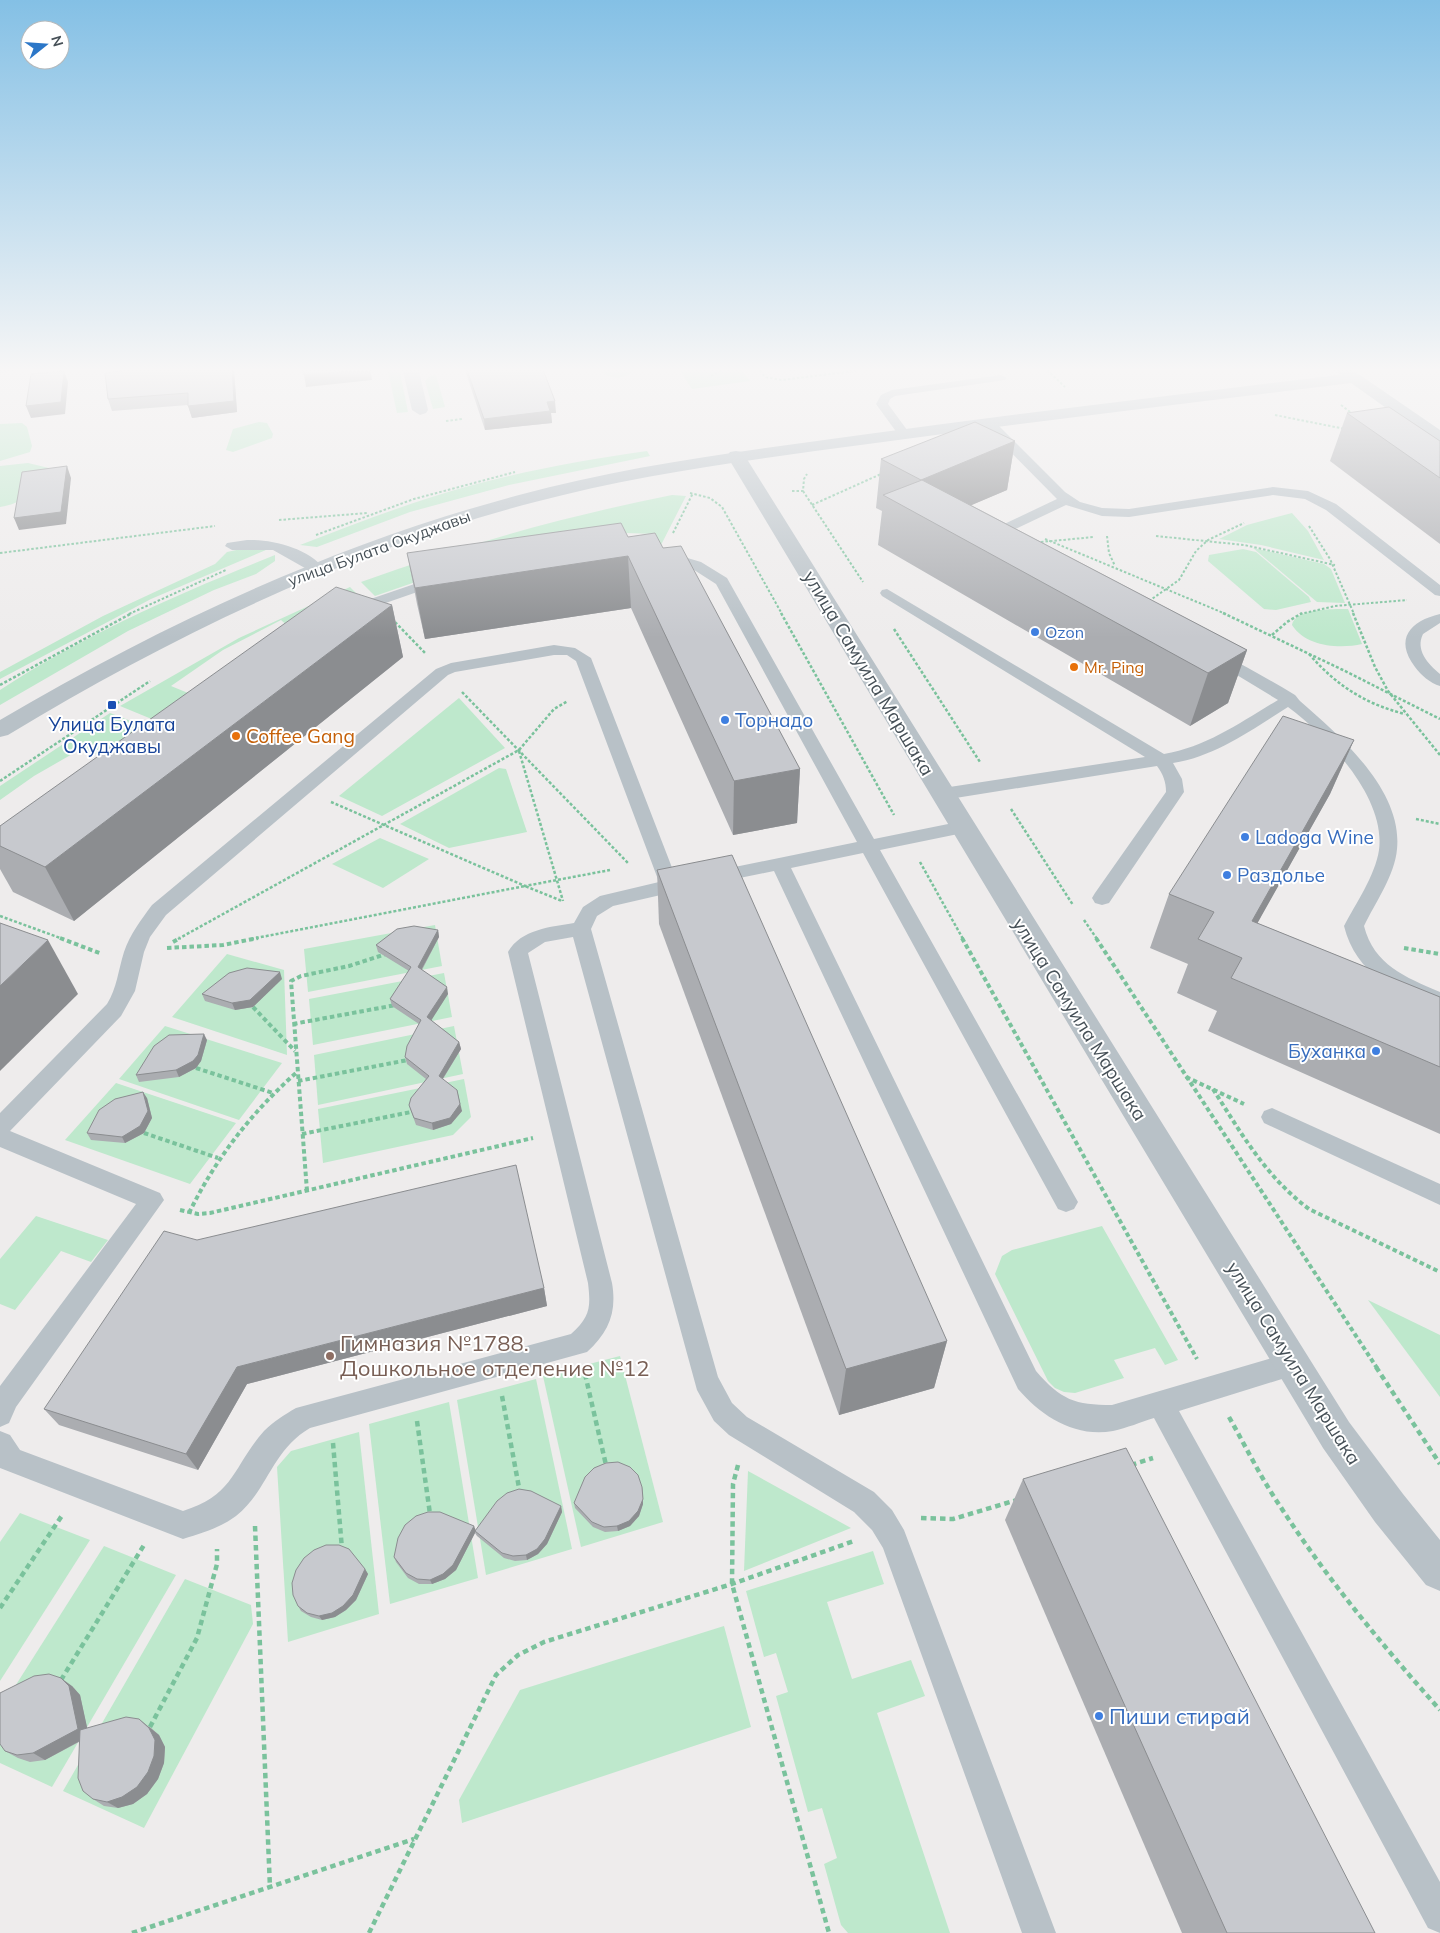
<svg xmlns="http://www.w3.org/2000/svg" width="1440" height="1933" font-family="Mulish,sans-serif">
  <rect width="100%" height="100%" fill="#eeecec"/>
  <!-- green -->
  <g fill="#bee8cc">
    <polygon points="387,367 399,367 408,412 397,413"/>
    <path d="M599 367H626L633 371C626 379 616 378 607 376Z"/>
    <polygon points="712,367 739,367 750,381 692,389 680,371"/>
    <polygon points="436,375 445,407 433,409 425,381 430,376"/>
    <polygon points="259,422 267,423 273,434 272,438 233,452 226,450 233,429"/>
    <polygon points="22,423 27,427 32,446 30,452 0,461 0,424"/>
    <path d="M647 451 650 456 509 485 410 512 317 547 300 545C344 528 388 511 432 497 502 475 575 461 647 451Z"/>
    <path d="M28 463 49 468 51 474C35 489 23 504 0 507V466Z"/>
    <path d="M672 495 686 496 660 547 654 544 656 534 625 533 430 577 375 596 361 582C463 545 566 516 672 495Z"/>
    <polygon points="1292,513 1308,531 1324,560 1261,545 1219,539 1247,525"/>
    <polygon points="1253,548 1324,564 1331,569 1345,603 1317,602"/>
    <polygon points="241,549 266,550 151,599 0,679 0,672 103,616 215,564 227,552"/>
    <polygon points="1243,549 1256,552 1309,597 1311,602 1276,610 1264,609 1208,561 1209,555"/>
    <path d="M275 555V561L256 574 214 590 128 631 0 705V690C85 634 180 593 275 555Z"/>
    <polygon points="350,587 363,600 292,630 281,620 223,650 171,686 188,693 154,720 120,706 239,638"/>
    <path d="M1348 609 1362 644C1340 649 1306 647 1292 625 1295 608 1335 609 1348 609Z"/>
    <polygon points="459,698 505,748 382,816 339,796"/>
    <polygon points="110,713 144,726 102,756 81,749 34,776 0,800 0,786"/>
    <polygon points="499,768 506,769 527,832 449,848 400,824"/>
    <polygon points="380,838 429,859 383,888 332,864"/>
    <polygon points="435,925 442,966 308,992 304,949"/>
    <polygon points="227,954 284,970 287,1055 172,1017"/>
    <polygon points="444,973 452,1017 313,1045 309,999"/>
    <polygon points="165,1026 282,1063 239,1120 119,1079"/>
    <polygon points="454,1026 463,1074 318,1105 314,1055"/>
    <polygon points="464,1079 471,1117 453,1135 323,1163 318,1109"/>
    <polygon points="116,1083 236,1123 190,1184 65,1140"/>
    <polygon points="36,1216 108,1240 91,1262 61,1251 15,1310 0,1304 0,1259"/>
    <polygon points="1102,1226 1178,1360 1165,1365 1155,1348 1114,1360 1124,1378 1075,1393 1064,1392 1055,1388 1048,1381 995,1274 1002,1256 1012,1250"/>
    <polygon points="1368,1300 1440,1335 1440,1397"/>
    <polygon points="620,1356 663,1522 581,1547 543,1376"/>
    <polygon points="536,1379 572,1549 486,1575 457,1400"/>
    <polygon points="449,1402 478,1578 390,1604 369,1424"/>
    <polygon points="359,1432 379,1614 288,1642 277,1467 291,1451"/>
    <polygon points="748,1471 851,1528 744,1571"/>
    <polygon points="20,1513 90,1540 0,1681 0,1542"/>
    <polygon points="104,1546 176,1575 52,1787 0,1763 0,1710"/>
    <polygon points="873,1551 884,1584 827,1602 852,1679 911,1660 925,1696 877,1713 950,1933 848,1933 841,1925 824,1864 837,1858 822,1808 808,1812 776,1696 788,1692 776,1653 764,1657 746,1591"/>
    <polygon points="185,1579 251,1605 253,1624 144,1828 63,1791"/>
    <polygon points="724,1626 751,1727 462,1823 459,1800 520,1690"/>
  </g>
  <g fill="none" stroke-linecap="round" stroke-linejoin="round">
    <!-- path-far3 -->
    <g stroke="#7ac29c" stroke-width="2" stroke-dasharray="2.5 2" stroke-linecap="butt">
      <polyline points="757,367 765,377 782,380 887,367"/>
      <polyline points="1044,367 1065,387"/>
      <polyline points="711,376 727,367"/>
      <polyline points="1341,405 1354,415"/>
      <polyline points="1275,415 1345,429"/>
      <polyline points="446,421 462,419"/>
      <polyline points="792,491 803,491 804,479 807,474"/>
      <polyline points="803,491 863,582"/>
      <polyline points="690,493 710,498 722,507 782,614"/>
      <polyline points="812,505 881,474"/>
      <polyline points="279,520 367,513"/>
      <polyline points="1309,526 1330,559 1354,614"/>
      <polyline points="673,533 693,493"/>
      <polyline points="316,535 414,499 515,472"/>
      <polyline points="1107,536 1109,553 1115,566"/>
      <polyline points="1156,536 1244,545 1335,565"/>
      <polyline points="1045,539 1226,614"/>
      <polyline points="1041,542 1094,537"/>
      <polyline points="0,553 215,526"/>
      <polyline points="1149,601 1179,580 1196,551 1208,540 1244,523"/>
      <polyline points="129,614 226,570"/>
      <polyline points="1300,614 1335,606 1407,600"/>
    </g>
    <!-- path-far2 -->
    <g stroke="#7ac29c" stroke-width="2.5" stroke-dasharray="3 2" stroke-linecap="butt">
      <polyline points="781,613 894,815"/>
      <polyline points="1223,613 1343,670 1440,719"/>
      <polyline points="1353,613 1375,667 1388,691 1440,755"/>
      <polyline points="395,622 425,653"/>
      <polyline points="894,629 980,762"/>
      <polyline points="1272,635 1287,622 1302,613"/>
      <path d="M1309 654C1336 685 1365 704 1405 714"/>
      <polyline points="0,685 132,613"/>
      <polyline points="462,692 628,863"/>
      <polyline points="519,751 563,901"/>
      <polyline points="0,781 150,681"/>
      <polyline points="331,802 525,886 610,870"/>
      <polyline points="1011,809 1073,905"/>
      <polyline points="1416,819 1440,824"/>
      <polyline points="920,862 963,939"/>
      <polyline points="0,916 63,939"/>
      <polyline points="1084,920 1097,939"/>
      <polyline points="178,939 519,750 554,709 568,701"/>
      <polyline points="251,939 525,886 562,901"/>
    </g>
    <!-- path-far1 -->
    <g stroke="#7ac29c" stroke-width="4" stroke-dasharray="4.5 3" stroke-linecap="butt">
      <polyline points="60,938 102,954"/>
      <polyline points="962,938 1197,1359"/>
      <polyline points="1096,938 1377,1368"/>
      <polyline points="173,942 180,938"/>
      <polyline points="167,948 223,945 258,938"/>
      <polyline points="1404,948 1440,954"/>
      <polyline points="253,1007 295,1051"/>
      <polyline points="293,1024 396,1005"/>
      <polyline points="196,1068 273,1093"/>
      <polyline points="1186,1077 1244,1104"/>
      <polyline points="298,1081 408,1060"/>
      <path d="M1213 1089C1241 1133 1266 1177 1309 1209L1440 1272"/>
      <polyline points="144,1133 218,1158"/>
      <polyline points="302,1134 411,1112"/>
      <polyline points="307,1191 291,981 301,976 349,966 386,954"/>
      <polyline points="180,1210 198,1214 210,1213 533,1138"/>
      <path d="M189 1213C216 1158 251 1113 297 1072"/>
    </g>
    <!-- path -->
    <g stroke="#7ac29c" stroke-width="4.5" stroke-dasharray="5.5 4" stroke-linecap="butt">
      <polyline points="1376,1367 1440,1464"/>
      <polyline points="585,1374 606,1465"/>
      <polyline points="502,1396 520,1493"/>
      <path d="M1229 1417C1246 1447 1261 1478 1280 1506 1327 1579 1383 1646 1440 1710"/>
      <polyline points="417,1421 430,1514"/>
      <polyline points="333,1443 342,1549"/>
      <polyline points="738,1465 733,1484 732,1584 829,1933"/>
      <polyline points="1131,1465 1153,1458"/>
      <polyline points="921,1518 953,1519 1017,1500"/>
      <polyline points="255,1526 270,1888"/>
      <polyline points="0,1608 63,1514"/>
      <polyline points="61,1680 144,1545"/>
      <polyline points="150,1727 197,1638 217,1564 217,1549"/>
      <polyline points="132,1933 414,1839"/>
      <polyline points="369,1933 496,1675 518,1655 544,1642 732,1584 854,1541"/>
    </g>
    <!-- service -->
    <g fill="#b8c1c7" fill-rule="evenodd">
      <polygon points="1001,375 1007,378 1005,380 895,396 890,399 888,404 910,434 904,438 900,437 876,404 881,395 892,390"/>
      <path d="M989 419 993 420 1065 492 1080 502 1102 508 1129 509 1273 487 1308 491 1336 504 1440 585V596L1435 595 1326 510 1305 499 1273 495 1129 517 1102 516 1066 505 1009 532 1011 539 1018 545 1016 548C1005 551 999 543 995 534L998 527 1057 499 985 426 983 423 985 420Z"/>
      <path d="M247 540C271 539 309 548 324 569L317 573 312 572 273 550H232L225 546 227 543Z"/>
      <path d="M664 551 701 562 727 578 874 839 963 821 969 823 972 827 969 831 963 833 880 850 1074 1195 1078 1202 1074 1209 1066 1212 1058 1209 863 853 791 868 1036 1371C1061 1400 1075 1405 1112 1405L1292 1352 1301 1355 1305 1364 1301 1373 1179 1411 1440 1882V1933L1428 1928 1154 1418C1141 1422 1127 1428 1113 1431 1075 1438 1041 1416 1018 1389L774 871 715 883 708 882 706 877 708 872 715 871 857 842 716 584 691 568 659 558 657 555Z"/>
      <polygon points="438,576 445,580 443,583 357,613 352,614 345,610 347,607"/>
      <path d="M887 589 1164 754C1207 747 1241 722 1278 700L1212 660 1209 657 1212 654H1222C1247 667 1272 681 1295 695 1297 697 1298 699 1300 701 1339 735 1403 790 1397 849 1395 875 1375 903 1364 926 1374 965 1405 977 1440 992V1008C1396 994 1356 974 1344 926 1356 903 1375 876 1379 850 1386 797 1327 736 1288 707 1251 730 1216 756 1173 763L1182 779 1184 792 1109 903 1102 905 1095 903 1092 898 1095 893 1166 792C1166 782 1163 774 1157 766L943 800 937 798 934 794 937 790 943 788 1145 757 882 596 880 593 882 590Z"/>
      <path d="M1440 614V623L1423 634C1415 650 1428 664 1440 674V686C1430 683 1421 675 1415 667 1394 639 1410 621 1440 614Z"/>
      <path d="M554 645 575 648 591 658 676 878 684 877 691 878 693 883 691 888 613 906 597 916 591 929 718 1377 732 1403 747 1417 874 1492 892 1510 904 1530 1056 1933H1022L883 1548 872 1530 854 1512 729 1435 714 1421 697 1390 573 937 545 942 528 953 612 1283C617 1312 609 1332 587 1352L310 1428C271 1451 268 1491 236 1516 220 1528 202 1533 183 1539L0 1468V1431L10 1435 20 1450 183 1511C235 1495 233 1466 264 1431 274 1421 284 1415 296 1408L571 1334C590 1317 591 1308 588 1283L508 952C521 929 551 927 574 923L583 907 600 896 659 882 576 661 567 655H554L455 672 448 675 166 915 150 937 144 952 135 991 121 1016 10 1131 160 1193 164 1200 16 1407 9 1423 0 1427V1386L136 1204 0 1147V1113L107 1004C117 988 118 971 124 952 130 934 141 920 152 905L436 669 451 663Z"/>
      <polygon points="1272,1108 1440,1184 1440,1205 1264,1123 1261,1117 1264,1111"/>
    </g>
    <!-- minor -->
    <g fill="#b8c1c7" fill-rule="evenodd">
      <polygon points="0,367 19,367 16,370 0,373"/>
      <polygon points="402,367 418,367 428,410 426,413 420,415 412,410"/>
      <polygon points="1330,367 1349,367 1362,378 1354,383 1348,381"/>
      <polygon points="736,451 742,452 745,456 1349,1422 1403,1494 1440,1540 1440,1591 1426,1585 1375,1522 1323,1448 727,456 730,452"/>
    </g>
    <!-- tertiary -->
    <path fill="#b8c1c7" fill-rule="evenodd" d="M1354 373 1360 375 1440 430V443L1434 442 1351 383C1190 403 1029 422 868 444 757 459 644 473 535 502 348 551 173 635 8 735L0 737V720C163 624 335 544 519 495 633 464 751 450 868 434 1030 412 1192 393 1354 373Z"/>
  </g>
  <!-- wall -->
  <g fill="#abadb1">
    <polygon points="464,367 542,367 556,413 551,413 552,423 485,430"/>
    <polygon points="234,370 237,412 192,418 188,405 112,411 108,399"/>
    <polygon points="1347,413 1440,441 1440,544 1330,461"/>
    <polygon points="1015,441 1007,490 971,505 1247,650 1228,703 1190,726 878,545 882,511 876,508 881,459"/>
    <polygon points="628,537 663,548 800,769 797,823 733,835 631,608 425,639 417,604 407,553"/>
    <polygon points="392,605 403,657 74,921 13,892 0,869 0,826"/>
    <polygon points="1354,740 1330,794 1257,923 1440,997 1440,1134 1208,1031 1217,1011 1177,993 1188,964 1150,948 1169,894"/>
    <polygon points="657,870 947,1341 934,1388 839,1415 659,924"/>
    <polygon points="438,930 439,937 422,970 448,994 431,1020 459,1042 461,1049 443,1079 462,1111 451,1124 433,1130 416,1125 409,1105 426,1079 407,1064 405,1057 419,1024 392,1006 390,999 409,971 378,952 376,945"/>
    <polygon points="282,979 253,1007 235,1010 205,1001 202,994"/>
    <polygon points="207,1040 201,1061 196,1068 179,1077 139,1082 136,1075"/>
    <polygon points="147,1098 152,1118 144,1133 125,1143 91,1140 87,1133"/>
    <polygon points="197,1240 544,1288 547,1306 247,1384 198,1470 59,1425 44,1409"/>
    <polygon points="1023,1479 1375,1933 1182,1933 1005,1520"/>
    <polygon points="642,1487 643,1504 639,1516 630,1526 618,1531 605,1532 593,1527 575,1508 574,1503"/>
    <polygon points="561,1506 562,1512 547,1544 538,1554 527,1560 515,1561 504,1558 477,1536 475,1533 456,1570 445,1579 432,1584 419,1584 408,1578 396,1562 394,1557 476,1530"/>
    <polygon points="365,1569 368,1574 356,1600 346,1610 335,1617 322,1620 311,1617 301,1611 298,1606"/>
    <polygon points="72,1686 80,1695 87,1728 150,1727 159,1735 165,1747 164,1763 158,1779 147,1794 133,1804 118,1808 104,1806 93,1799 79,1742 45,1760 30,1762 18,1758 5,1751"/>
  </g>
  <!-- shaded-wall -->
  <g fill="#8b8d90">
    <polygon points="232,367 234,367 234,370 237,412 192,418 188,406"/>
    <polygon points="788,367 820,367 788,371"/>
    <polygon points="370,369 372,380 306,387 304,375"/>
    <polygon points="64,371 68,382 65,414 31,418 26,406"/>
    <polygon points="555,401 556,413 551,413 552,423 485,430 484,419 547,402"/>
    <polygon points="1015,441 1007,490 932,522 921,480"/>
    <polygon points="67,466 71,478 66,524 19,530 14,518"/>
    <polygon points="628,556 631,608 425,639 415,588"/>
    <polygon points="392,605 403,657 74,921 45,867"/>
    <polygon points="1247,650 1228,703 1190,726 1208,673"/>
    <polygon points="1354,740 1330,794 1239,956 1252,921"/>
    <polygon points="800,769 797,823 733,835 734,781"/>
    <polygon points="438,930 439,937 419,974 418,967"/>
    <polygon points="48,940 78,994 0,1071 0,986"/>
    <polygon points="280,972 282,979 253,1007 235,1010 232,1003"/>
    <polygon points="447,987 448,994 429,1024 427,1017"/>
    <polygon points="204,1034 207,1040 201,1061 196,1068 179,1077 176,1070"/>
    <polygon points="459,1042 461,1049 440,1083 439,1076"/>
    <polygon points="457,1090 462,1111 451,1124 433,1130 432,1123"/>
    <polygon points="143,1092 147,1098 152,1118 144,1133 125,1143 122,1137"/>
    <polygon points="544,1288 547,1306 247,1384 198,1470 186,1454 237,1367"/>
    <polygon points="947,1341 934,1388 839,1415 846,1369"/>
    <polygon points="642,1487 643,1504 639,1516 630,1526 618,1531 617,1526"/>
    <polygon points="561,1506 562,1512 547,1544 538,1554 527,1560 526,1555"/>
    <polygon points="474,1526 476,1531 475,1531 475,1533 456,1570 445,1579 432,1584 430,1580"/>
    <polygon points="365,1569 368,1574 356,1600 346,1610 335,1617 322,1620 319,1616"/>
    <polygon points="61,1678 72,1686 80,1695 89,1736 45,1760 33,1753"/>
    <polygon points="139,1719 159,1735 165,1747 164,1763 158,1779 147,1794 133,1804 118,1808 107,1802"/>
  </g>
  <!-- building -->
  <g fill="#c7c9ce" stroke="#8b8d90">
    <polygon points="154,367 232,367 234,401 188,406 188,393 108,399 105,373"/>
    <polygon points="302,367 370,367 370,369 304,375"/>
    <polygon points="466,367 542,367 555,401 547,402 550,411 484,419"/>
    <polygon points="64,371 61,402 26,406 31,374"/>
    <polygon points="1389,407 1440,441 1440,478 1347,413"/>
    <polygon points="975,422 1015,441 921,480 881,459"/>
    <polygon points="67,466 61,512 14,518 22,472"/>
    <polygon points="922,480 1247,650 1208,673 883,495"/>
    <polygon points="621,523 628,537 655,533 663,548 681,546 800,769 734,781 628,556 415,588 407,553"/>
    <polygon points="336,587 392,605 45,867 0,846 0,826"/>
    <polygon points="1283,716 1354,740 1252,921 1440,997 1440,1067 1231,978 1242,958 1198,939 1214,912 1169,894"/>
    <polygon points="732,855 947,1341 846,1369 657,870"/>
    <polygon points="0,923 48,940 0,986"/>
    <polygon points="414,926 438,930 418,967 447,987 427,1017 459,1042 439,1076 457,1090 460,1104 450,1118 432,1123 414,1118 409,1105 411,1098 429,1076 405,1057 407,1046 421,1020 390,999 411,967 376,945 397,929"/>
    <polygon points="247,968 280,972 250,1000 232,1003 202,994 229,973"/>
    <polygon points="204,1034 198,1055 193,1061 176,1070 136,1075 154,1046 169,1035"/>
    <polygon points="143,1092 148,1111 140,1126 122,1137 87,1133 99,1110 115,1099"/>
    <polygon points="516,1165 544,1288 237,1367 186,1454 44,1409 164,1231 197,1240"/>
    <polygon points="1126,1448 1375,1933 1227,1933 1023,1479"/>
    <polygon points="618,1462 630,1467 638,1475 642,1487 643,1499 638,1511 629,1521 617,1526 604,1527 592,1522 574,1503 585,1477 594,1468 606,1463"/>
    <polygon points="519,1489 531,1491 561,1506 545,1539 537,1549 526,1555 513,1556 502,1553 475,1531 497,1501 507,1493"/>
    <polygon points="428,1512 440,1512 474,1526 453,1565 443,1574 430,1580 417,1579 406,1573 394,1557 398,1538 405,1525 416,1516"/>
    <polygon points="326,1545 339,1545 349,1549 365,1569 353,1595 343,1606 332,1613 319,1616 307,1613 298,1606 293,1595 292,1583 296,1570 304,1558 314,1550"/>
    <polygon points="49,1674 61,1678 69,1686 78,1729 33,1753 17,1755 5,1751 0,1744 0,1693 34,1676"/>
    <polygon points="126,1717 139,1719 149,1728 155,1740 154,1756 148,1772 137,1787 122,1797 107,1802 93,1799 83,1791 78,1778 80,1730"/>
  </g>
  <!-- sky -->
  <linearGradient id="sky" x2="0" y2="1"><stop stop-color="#84c0e5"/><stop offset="0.58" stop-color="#f7f6f6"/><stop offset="1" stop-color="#f7f6f6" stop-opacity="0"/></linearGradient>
  <rect width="1440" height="638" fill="url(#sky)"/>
  <!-- markers -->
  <g fill="#3f7fe0" stroke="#fff" stroke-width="2">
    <circle cx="1035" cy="632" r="5"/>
    <circle cx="725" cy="720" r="5"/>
    <circle cx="1245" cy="837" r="5"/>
    <circle cx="1227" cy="875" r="5"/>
    <circle cx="1376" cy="1051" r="5"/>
    <circle cx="1099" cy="1716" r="5"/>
  </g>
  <g fill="#e8710a" stroke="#fff" stroke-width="2">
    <circle cx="1074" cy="667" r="5"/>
    <circle cx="236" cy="736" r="5"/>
  </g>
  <rect fill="#1a4fb4" stroke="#fff" stroke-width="2" x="107" y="700" width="10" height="10" rx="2.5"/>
  <circle fill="#8d6e63" stroke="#fff" stroke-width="2" cx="330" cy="1356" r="5"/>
  <g text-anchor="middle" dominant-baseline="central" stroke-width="4" stroke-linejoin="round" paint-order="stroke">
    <!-- far-street labels -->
    <g font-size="16" fill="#465057" stroke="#fff">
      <text transform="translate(379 548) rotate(-20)">улица Булата Окуджавы</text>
    </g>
    <!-- far-shop labels -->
    <g font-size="16" fill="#366cbe" stroke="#fff" text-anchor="start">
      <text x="1045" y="632">Ozon</text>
    </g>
    <!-- far-food labels -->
    <g font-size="16" fill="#c56008" stroke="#fff" text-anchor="start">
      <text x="1084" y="667">Mr. Ping</text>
    </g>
    <!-- street labels -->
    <g font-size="19" fill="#465057" stroke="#fff">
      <text transform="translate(869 673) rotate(59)">улица Самуила Маршака</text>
      <text transform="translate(1080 1019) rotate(58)">улица Самуила Маршака</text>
      <text transform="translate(1294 1363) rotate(58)">улица Самуила Маршака</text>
    </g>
    <!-- shop labels -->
    <g font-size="19" fill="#366cbe" stroke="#fff" text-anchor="start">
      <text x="735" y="720">Торнадо</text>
      <text x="1255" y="837">Ladoga Wine</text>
      <text x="1237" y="875">Раздолье</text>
      <text x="1366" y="1051" text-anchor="end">Буханка</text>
    </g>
    <!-- transit labels -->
    <g font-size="19" fill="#164399" stroke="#fff">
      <text x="112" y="724">Улица Булата<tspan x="112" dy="22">Окуджавы</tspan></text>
    </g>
    <!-- food labels -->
    <g font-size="19" fill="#c56008" stroke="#fff" text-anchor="start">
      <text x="246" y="736">Coffee Gang</text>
    </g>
    <!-- near-education labels -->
    <g font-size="22" fill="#785e54" stroke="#fff" text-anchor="start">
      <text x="340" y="1343">Гимназия №1788.<tspan x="340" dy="25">Дошкольное отделение №12</tspan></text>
    </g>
    <!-- near-shop labels -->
    <g font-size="22" fill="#366cbe" stroke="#fff" text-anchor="start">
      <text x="1109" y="1716">Пиши стирай</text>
    </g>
  </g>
  <!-- north arrow -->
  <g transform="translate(45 45) rotate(73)"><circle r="24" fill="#ffffff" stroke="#b5b9bc"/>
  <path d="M0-4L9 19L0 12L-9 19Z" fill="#2c77c8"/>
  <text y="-8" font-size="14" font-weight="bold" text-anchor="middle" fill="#465057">N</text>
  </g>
</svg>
